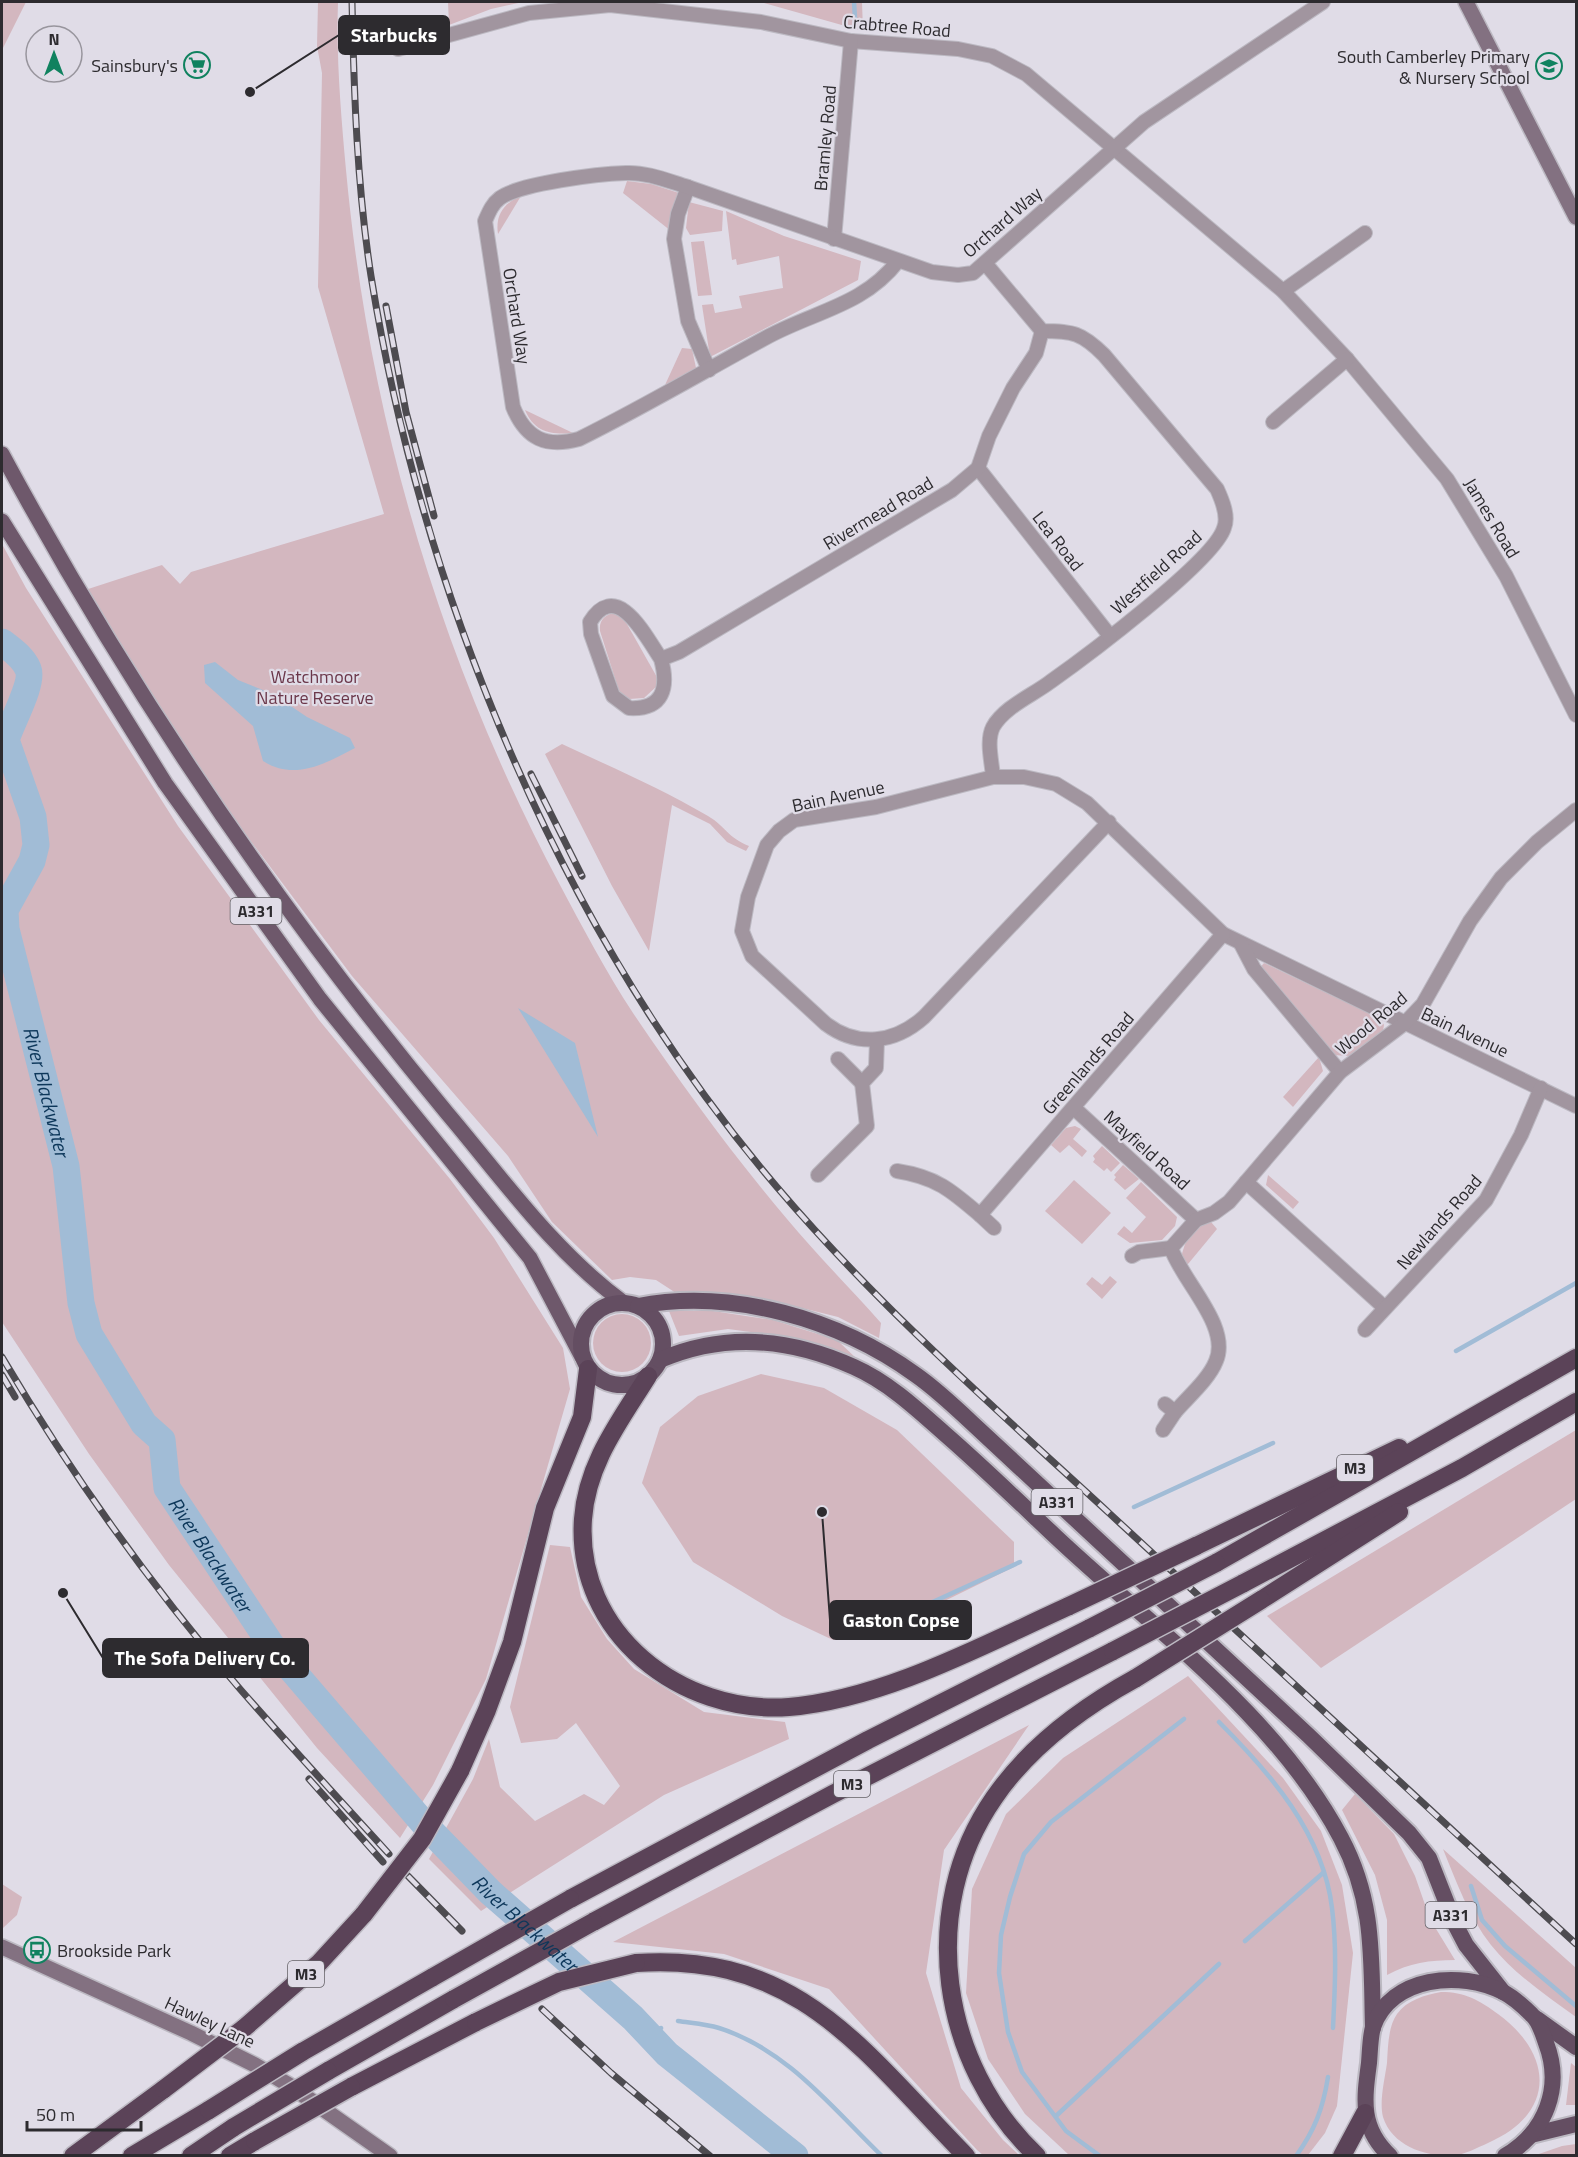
<svg xmlns="http://www.w3.org/2000/svg" width="1578" height="2157" font-family="'Titillium Web',sans-serif">
  <rect width="100%" height="100%" fill="#e0dce7"/>
  <!-- green -->
  <g fill="#d3b7bf">
    <polygon points="2,2 26,2 2,50"/>
    <path d="M318 2H338C336 58 341 115 346 170 369 420 442 664 560 885 583 928 606 972 633 1013 681 1084 732 1154 787 1219 817 1255 850 1288 881 1323L879 1338 838 1317 790 1305 676 1293 656 1280 630 1277 612 1280 552 1222 508 1156 352 976 217 796 82 591 162 565 180 584 191 572 384 514 318 287 322 73 317 46Z"/>
    <polygon points="448,2 523,2 491,9 449,25"/>
    <polygon points="745,2 862,2 863,31 764,3"/>
    <polygon points="627,181 651,184 682,194 671,231 623,193"/>
    <path d="M521 196 498 234C495 215 504 203 521 196Z"/>
    <polygon points="689,202 723,211 722,231 690,235 686,228"/>
    <polygon points="726,211 784,236 861,261 858,280 710,357 702,305 713,304 715,313 742,308 739,296 783,288 779,256 737,265 736,259 732,260"/>
    <polygon points="704,241 712,295 698,296 691,242"/>
    <polygon points="682,348 692,349 696,368 665,385"/>
    <path d="M525 410 573 433C551 435 534 432 525 410Z"/>
    <polygon points="2,544 26,588 178,826 319,1020 450,1179 494,1238 563,1348 570,1389 486,1679 433,1785 400,1838 317,1748 169,1565 89,1454 2,1322"/>
    <path d="M612 613 623 617 658 679 657 686 644 698 629 699 619 691 600 631C599 621 603 617 612 613Z"/>
    <path d="M562 744C611 767 662 789 708 816 725 826 728 838 749 846L746 851 727 842 710 824 672 805 649 951 612 886 545 754Z"/>
    <polygon points="1264,963 1381,1019 1384,1025 1383,1031 1349,1056 1333,1055 1259,969"/>
    <polygon points="1319,1057 1323,1071 1293,1107 1283,1097"/>
    <polygon points="1075,1126 1081,1129 1073,1139 1087,1151 1082,1157 1069,1145 1060,1153 1051,1145 1066,1128"/>
    <polygon points="1102,1146 1120,1163 1111,1172 1107,1168 1104,1171 1093,1162 1095,1159 1093,1156"/>
    <polygon points="1123,1165 1139,1179 1125,1190 1114,1180 1116,1177 1114,1175"/>
    <polygon points="1268,1175 1299,1202 1293,1209 1266,1185"/>
    <polygon points="1074,1180 1111,1213 1082,1244 1045,1211"/>
    <polygon points="1141,1182 1177,1217 1175,1226 1162,1240 1130,1243 1117,1234 1124,1226 1132,1233 1146,1217 1126,1198"/>
    <path d="M1211 1222 1217 1229 1188 1264 1183 1265 1181 1259C1184 1242 1192 1224 1211 1222Z"/>
    <polygon points="1110,1276 1117,1282 1102,1299 1086,1284 1092,1277 1102,1285"/>
    <polygon points="669,1311 713,1311 773,1320 837,1340 857,1359 790,1337 728,1329 679,1336"/>
    <circle cx="622" cy="1343" r="29"/>
    <polygon points="761,1374 824,1388 897,1430 1014,1542 1014,1567 877,1634 833,1640 782,1616 693,1562 642,1483 660,1427 698,1396"/>
    <polygon points="1576,1430 1576,1499 1321,1668 1267,1616"/>
    <polygon points="550,1545 570,1547 581,1597 607,1639 634,1669 704,1712 785,1722 789,1739 664,1795 481,1911 429,1859 473,1779 489,1739 500,1787 535,1821 584,1794 604,1805 620,1786 576,1723 557,1739 521,1743 510,1707"/>
    <polygon points="1188,1676 1283,1778 1321,1831 1342,1885 1353,1953 1337,2106 1325,2133 1308,2155 1069,2155 1025,2114 988,2059 966,1993 972,1889 1006,1814 1063,1758"/>
    <polygon points="1029,1725 944,1850 926,1973 961,2088 1003,2140 1019,2155 983,2155 977,2150 829,1989 724,1954 613,1942"/>
    <path d="M1355 1794 1394 1834 1415 1876 1430 1919 1455 1960C1430 1960 1409 1963 1387 1975V1920L1375 1875 1342 1810Z"/>
    <path d="M1443 1849 1576 1968V2017C1547 1996 1514 1974 1491 1945 1469 1917 1456 1881 1443 1849Z"/>
    <polygon points="2,1884 22,1897 17,1915 3,1928"/>
    <path d="M1441 1992C1465 1992 1479 2000 1498 2014 1555 2056 1555 2114 1488 2143 1477 2148 1465 2154 1454 2156 1426 2157 1392 2146 1383 2117 1379 2101 1385 2078 1387 2063 1388 2047 1388 2027 1397 2014 1407 2000 1425 1995 1441 1992Z"/>
    <polygon points="1571,2063 1576,2067 1576,2105 1566,2105"/>
    <polygon points="1576,2144 1576,2155 1536,2155 1562,2146"/>
  </g>
  <!-- water -->
  <g fill="#a1bcd6">
    <path d="M215 662 238 680 273 694 307 717 350 738 355 748C325 764 294 781 263 761L253 726 205 683 204 665Z"/>
    <polygon points="518,1008 575,1043 598,1137"/>
  </g>
  <g fill="none" stroke-linecap="round" stroke-linejoin="round">
    <!-- stream -->
    <g stroke="#a1bcd6" stroke-width="4.5">
      <polyline points="854,2 855,18"/>
      <polyline points="1456,1351 1576,1283"/>
      <polyline points="1134,1507 1273,1443"/>
      <polyline points="889,1622 1020,1562"/>
      <path d="M1219 1722C1270 1773 1323 1833 1332 1908 1337 1948 1335 1988 1333 2028"/>
      <polyline points="1471,1886 1482,1920 1505,1946 1576,2006"/>
      <polyline points="1245,1941 1323,1873"/>
      <path d="M678 2021C691 2023 706 2024 719 2028 788 2050 832 2108 882 2156"/>
      <polyline points="649,2035 661,2028"/>
      <polyline points="1056,2116 1219,1964"/>
      <polyline points="1100,2156 1066,2131 1022,2072 1008,2032 999,1973 1001,1935 1010,1897 1024,1854 1051,1822 1184,1719"/>
      <path d="M1296 2156C1315 2130 1323 2108 1328 2077"/>
    </g>
    <!-- river -->
    <path stroke="#a1bcd6" stroke-width="27" id="s1" d="M2 642C11 649 23 657 28 669 34 683 11 723 6 740L33 817 36 845 32 861 5 910 6 929 66 1166 81 1303 89 1334 144 1424 162 1440 167 1488 274 1649 425 1825 490 1892 633 2018 667 2054 795 2156"/>
    <defs>
      <g id="minor">
        <polyline points="398,49 529,13 610,5 761,22 851,41 958,49 992,56 1026,74 1283,291 1347,359 1447,479 1506,576 1576,715"/>
        <polyline points="688,187 678,214 674,239 688,321 709,370"/>
        <polyline points="834,239 851,41"/>
        <path d="M898 261C864 305 816 311 769 336 706 370 644 407 579 439 546 448 526 439 513 407L485 221C489 212 492 204 500 198 521 183 598 174 626 173 647 172 668 181 688 187L932 272 958 275 973 273 1144 122 1323 2"/>
        <path d="M985 263 1042 331C1073 331 1082 333 1104 355L1217 489C1222 500 1229 516 1224 528 1214 561 1084 658 1050 682 1033 695 1004 707 993 727 986 741 992 762 993 777"/>
        <polyline points="1283,291 1365,233"/>
        <polyline points="1273,422 1347,359"/>
        <polyline points="978,468 1110,636"/>
        <path d="M661 659C646 637 617 578 590 622L591 634 613 696 629 708C663 710 669 688 661 659L679 652 952 490 978 468 989 436 1013 388 1036 353 1042 331"/>
        <path d="M1109 822 924 1017C895 1043 858 1048 826 1024L752 956 742 931 748 897 767 845 779 831 794 820 876 807 993 777H1024L1056 784 1087 803 1223 934 1576 1106"/>
        <polyline points="1241,944 1254,969 1340,1072"/>
        <polyline points="838,1059 862,1083"/>
        <polyline points="1074,1108 1196,1220"/>
        <path d="M897 1171C936 1177 951 1190 980 1215L1223 934"/>
        <polyline points="818,1175 867,1126 862,1083 876,1068 877,1040"/>
        <polyline points="1246,1182 1385,1308"/>
        <polyline points="980,1215 994,1228"/>
        <polyline points="1132,1256 1139,1252 1171,1248"/>
        <polyline points="1365,1330 1486,1200 1521,1135 1541,1088"/>
        <path d="M1165 1404 1175 1412C1188 1397 1209 1379 1216 1361 1231 1326 1182 1281 1171 1248L1196 1220 1214 1213 1229 1202 1340 1072 1405 1023 1423 1004 1470 921 1501 878 1537 842 1576 810"/>
        <polyline points="1163,1430 1175,1412"/>
      </g>
      <g id="secondary">
        <polyline points="1466,2 1576,217"/>
        <polyline points="2,1947 191,2033 255,2065 289,2085 390,2156"/>
      </g>
      <g id="primary">
        <path d="M2 454C128 688 277 908 447 1113 502 1178 554 1252 624 1303"/>
        <polyline points="2,521 165,783 320,999 530,1258 582,1357"/>
      </g>
      <g id="trunk">
        <circle cx="622" cy="1344" r="41"/>
        <path d="M638 1306C732 1288 839 1319 916 1375 936 1389 954 1406 972 1423L1309 1736 1409 1833 1429 1858 1455 1924 1466 1945 1503 1992"/>
        <path d="M660 1360C725 1332 790 1338 854 1367 888 1382 917 1409 945 1434 983 1467 1019 1502 1056 1537 1154 1629 1278 1718 1341 1838 1375 1902 1371 1958 1373 2028"/>
        <polyline points="1537,2019 1576,2047"/>
        <polyline points="1531,2135 1576,2124"/>
        <path d="M1390 2156C1360 2128 1364 2100 1369 2063 1370 2052 1370 2038 1373 2027 1391 1976 1461 1970 1503 1992 1513 1997 1524 2007 1532 2015 1539 2021 1543 2034 1546 2043 1563 2087 1546 2132 1505 2156"/>
      </g>
      <g id="motorway">
        <path d="M648 1376C620 1421 587 1463 583 1519 575 1633 681 1715 789 1707 884 1699 983 1645 1069 1606"/>
        <polyline points="1196,1546 1399,1448"/>
        <polyline points="1216,1563 1576,1358"/>
        <polyline points="1242,1584 1462,1468 1576,1402"/>
        <polyline points="1261,1600 1399,1512"/>
        <polyline points="460,1771 487,1710 512,1642 545,1508 582,1417 588,1369"/>
        <polyline points="570,1899 868,1740 1090,1628"/>
        <polyline points="593,1922 833,1794 1113,1651"/>
        <path d="M636 1963C799 1952 863 2051 966 2156"/>
        <polyline points="243,2029 319,1963 364,1914"/>
        <polyline points="302,2052 433,1977"/>
        <polyline points="328,2071 454,1999"/>
        <polyline points="351,2087 476,2022"/>
        <polyline points="73,2156 164,2089"/>
        <polyline points="132,2156 209,2110"/>
        <polyline points="191,2156 234,2127"/>
        <polyline points="230,2156 255,2141"/>
        <path d="M1037 2156C940 2065 917 1909 994 1798 1029 1747 1083 1707 1136 1678"/>
        <polyline points="1342,2156 1365,2113"/>
      </g>
    </defs>
    <!-- minor casing -->
    <use href="#minor" stroke="#bcb9c2" stroke-width="16"/>
    <!-- secondary casing -->
    <use href="#secondary" stroke="#bcb9c2" stroke-width="18"/>
    <!-- primary casing -->
    <use href="#primary" stroke="#bcb9c2" stroke-width="18"/>
    <!-- trunk casing -->
    <use href="#trunk" stroke="#bcb9c2" stroke-width="20"/>
    <!-- motorway casing -->
    <use href="#motorway" stroke="#bcb9c2" stroke-width="21"/>
    <!-- minor -->
    <use href="#minor" stroke="#a1959f" stroke-width="14"/>
    <!-- secondary -->
    <use href="#secondary" stroke="#837181" stroke-width="15"/>
    <!-- primary -->
    <use href="#primary" stroke="#6e586b" stroke-width="15"/>
    <!-- trunk -->
    <use href="#trunk" stroke="#644e62" stroke-width="16"/>
    <!-- motorway -->
    <use href="#motorway" stroke="#5b4358" stroke-width="18"/>
    <defs>
      <g id="rail">
        <path d="M352 2C354 93 357 186 371 276 423 599 563 936 776 1186 877 1305 995 1408 1109 1513 1265 1657 1420 1801 1576 1944"/>
        <polyline points="386,306 406,412 434,516"/>
        <polyline points="531,774 582,876"/>
        <path d="M2 1357C71 1474 151 1586 240 1689 289 1745 339 1799 389 1854"/>
        <polyline points="2,1375 15,1397"/>
        <polyline points="309,1779 383,1862"/>
        <polyline points="408,1876 462,1931"/>
        <polyline points="542,2009 611,2073 710,2156"/>
      </g>
    </defs>
    <!-- rail casing -->
    <use href="#rail" stroke="#4d4b50" stroke-width="7"/>
    <!-- rail -->
    <use href="#rail" stroke="#e0dce7" stroke-width="4.5" stroke-dasharray="14" stroke-linecap="butt"/>
    <defs>
      <g id="motorway-bridge">
        <polyline points="1069,1606 1196,1546"/>
        <polyline points="1090,1628 1216,1563"/>
        <polyline points="1113,1651 1242,1584"/>
        <polyline points="1136,1678 1261,1600"/>
        <polyline points="364,1914 422,1839 460,1771"/>
        <polyline points="433,1977 570,1899"/>
        <polyline points="454,1999 593,1922"/>
        <polyline points="476,2022 559,1982 636,1963"/>
        <polyline points="164,2089 243,2029"/>
        <polyline points="209,2110 302,2052"/>
        <polyline points="234,2127 328,2071"/>
        <polyline points="255,2141 351,2087"/>
      </g>
    </defs>
    <!-- motorway-bridge casing -->
    <use href="#motorway-bridge" stroke="#bcb9c2" stroke-width="21" stroke-linecap="butt"/>
    <!-- motorway-bridge -->
    <use href="#motorway-bridge" stroke="#5b4358" stroke-width="18"/>
  </g>
  <!-- icons -->
  <defs>
    <symbol id="supermarket-ring" viewBox="-11 -11 22 22"><circle r="9.5" fill="#e0dce7" stroke="#10825f" stroke-width="1.5"/><path d="M-6-5.5h2.5l.6 2H6L4.5 2H-2.5L-4.4-4H-6ZM-1.5 3.2a1.3 1.3 0 1 0 .1 0ZM3 3.2a1.3 1.3 0 1 0 .1 0Z" fill="#10825f"/></symbol>
    <symbol id="school-ring" viewBox="-11 -11 22 22"><circle r="9.5" fill="#e0dce7" stroke="#10825f" stroke-width="1.5"/><path d="M0-5L7-2L0 1L-7-2ZM-4 1L0 2.5L4 1V4Q0 6-4 4Z" fill="#10825f"/></symbol>
    <symbol id="bus-ring" viewBox="-11 -11 22 22"><circle r="9.5" fill="#e0dce7" stroke="#10825f" stroke-width="1.5"/><path d="M-5-6H5V4H4V6H2V4H-2V6H-4V4H-5ZM-3.5-4V0h7V-4ZM-3.5 1.2v1.5H-2V1.2ZM2 1.2v1.5H3.5V1.2Z" fill="#10825f"/></symbol>
  </defs>
  <g fill-rule="evenodd">
    <use href="#supermarket-ring" x="182" y="50" width="30" height="30"/>
    <use href="#school-ring" x="1534" y="51" width="30" height="30"/>
    <use href="#bus-ring" x="22" y="1935" width="30" height="30"/>
  </g>
  <g text-anchor="middle" dominant-baseline="central" stroke-width="4.5" stroke-linejoin="round" paint-order="stroke">
    <!-- shield labels -->
    <g fill="#e0dce7" stroke="#636066" stroke-width="1.5">
      <rect x="230.5" y="898" width="51" height="26" rx="4.5"/>
      <rect x="1337" y="1455" width="36" height="26" rx="4.5"/>
      <rect x="1031.5" y="1489" width="51" height="26" rx="4.5"/>
      <rect x="834" y="1771" width="36" height="26" rx="4.5"/>
      <rect x="1425.5" y="1902" width="51" height="26" rx="4.5"/>
      <rect x="288" y="1961" width="36" height="26" rx="4.5"/>
    </g>
    <g font-size="16" font-weight="bold" fill="#2d2b2f">
      <text x="256" y="911">A331</text>
      <text x="1355" y="1468">M3</text>
      <text x="1057" y="1502">A331</text>
      <text x="852" y="1784">M3</text>
      <text x="1451" y="1915">A331</text>
      <text x="306" y="1974">M3</text>
    </g>
    <!-- street labels -->
    <g font-size="18" fill="#2d2b2f" stroke="#e0dce7">
      <text transform="translate(897 26) rotate(5)">Crabtree Road</text>
      <text transform="translate(825 138) rotate(-85)">Bramley Road</text>
      <text transform="translate(1002 222) rotate(-41)">Orchard Way</text>
      <text transform="translate(517 316) rotate(81)">Orchard Way</text>
      <text transform="translate(878 513) rotate(-31)">Rivermead Road</text>
      <text transform="translate(1492 518) rotate(59)">James Road</text>
      <text transform="translate(1058 541) rotate(52)">Lea Road</text>
      <text transform="translate(1156 572) rotate(-42)">Westfield Road</text>
      <text transform="translate(838 796) rotate(-12)">Bain Avenue</text>
      <text transform="translate(1371 1023) rotate(-40)">Wood Road</text>
      <text transform="translate(1465 1032) rotate(25)">Bain Avenue</text>
      <text transform="translate(1088 1063) rotate(-49)">Greenlands Road</text>
      <text transform="translate(1147 1150) rotate(42)">Mayfield Road</text>
      <text transform="translate(1439 1222) rotate(-49)">Newlands Road</text>
      <text transform="translate(210 2022) rotate(25)">Hawley Lane</text>
    </g>
    <!-- poi labels -->
    <g font-size="18" fill="#2d2b2f" stroke="#e0dce7" text-anchor="end">
      <text x="1530" y="56">South Camberley Primary<tspan x="1530" dy="21">&amp; Nursery School</tspan></text>
      <text x="178" y="65">Sainsbury's</text>
      <text x="57" y="1950" text-anchor="start">Brookside Park</text>
    </g>
    <!-- park labels -->
    <g font-size="18" fill="#6b374a" stroke="#e0dce7">
      <text x="315" y="676">Watchmoor<tspan x="315" dy="21">Nature Reserve</tspan></text>
    </g>
    <!-- water labels -->
    <g font-size="20" font-style="italic" fill="#0d375a" stroke="#e0dce7">
      <text stroke="none"><textPath href="#s1" startOffset="482">River Blackwater</textPath></text>
      <text stroke="none"><textPath href="#s1" startOffset="986">River Blackwater</textPath></text>
      <text stroke="none"><textPath href="#s1" startOffset="1472">River Blackwater</textPath></text>
    </g>
  </g>
  <!-- callouts -->
  <path fill="none" stroke="#2d2b2f" stroke-width="2" d="M250 92L339 35M822 1512L830 1620M63 1593L103 1658"/>
  <g fill="#2d2b2f" stroke="#e0dce7" stroke-width="2">
    <circle cx="250" cy="92" r="6"/>
    <circle cx="822" cy="1512" r="6"/>
    <circle cx="63" cy="1593" r="6"/>
  </g>
  <g fill="#2d2b2f" stroke="#2d2b2f" stroke-width="2">
    <rect x="339" y="16" width="110" height="38" rx="6"/>
    <rect x="830" y="1601" width="141" height="38" rx="6"/>
    <rect x="103" y="1639" width="205" height="38" rx="6"/>
  </g>
  <g font-size="20" text-anchor="middle" font-weight="bold" fill="#fff">
    <text x="394" y="42">Starbucks</text>
    <text x="901" y="1627">Gaston Copse</text>
    <text x="205" y="1665">The Sofa Delivery Co.</text>
  </g>
  <!-- border -->
  <rect width="1578" height="2157" fill="none" stroke="#2d2b2f" stroke-width="6"/>
  <!-- north arrow -->
  <g transform="translate(54 54)"><circle r="28" fill="#e0dce7" stroke="#98959d" stroke-width="1.5"/>
  <path d="M0-4.5L10 22L0 15L-10 22Z" fill="#10825f"/>
  <text y="-9" font-size="16" font-weight="bold" text-anchor="middle" fill="#2d2b2f">N</text>
  </g>
  <!-- scale -->
  <path d="M27 2121v9h114v-9" fill="none" stroke="#2d2b2f" stroke-width="3"/>
  <text x="36" y="2121" font-size="18" fill="#2d2b2f" stroke="#e0dce7" stroke-width="4.5" paint-order="stroke">50 m</text>
</svg>
